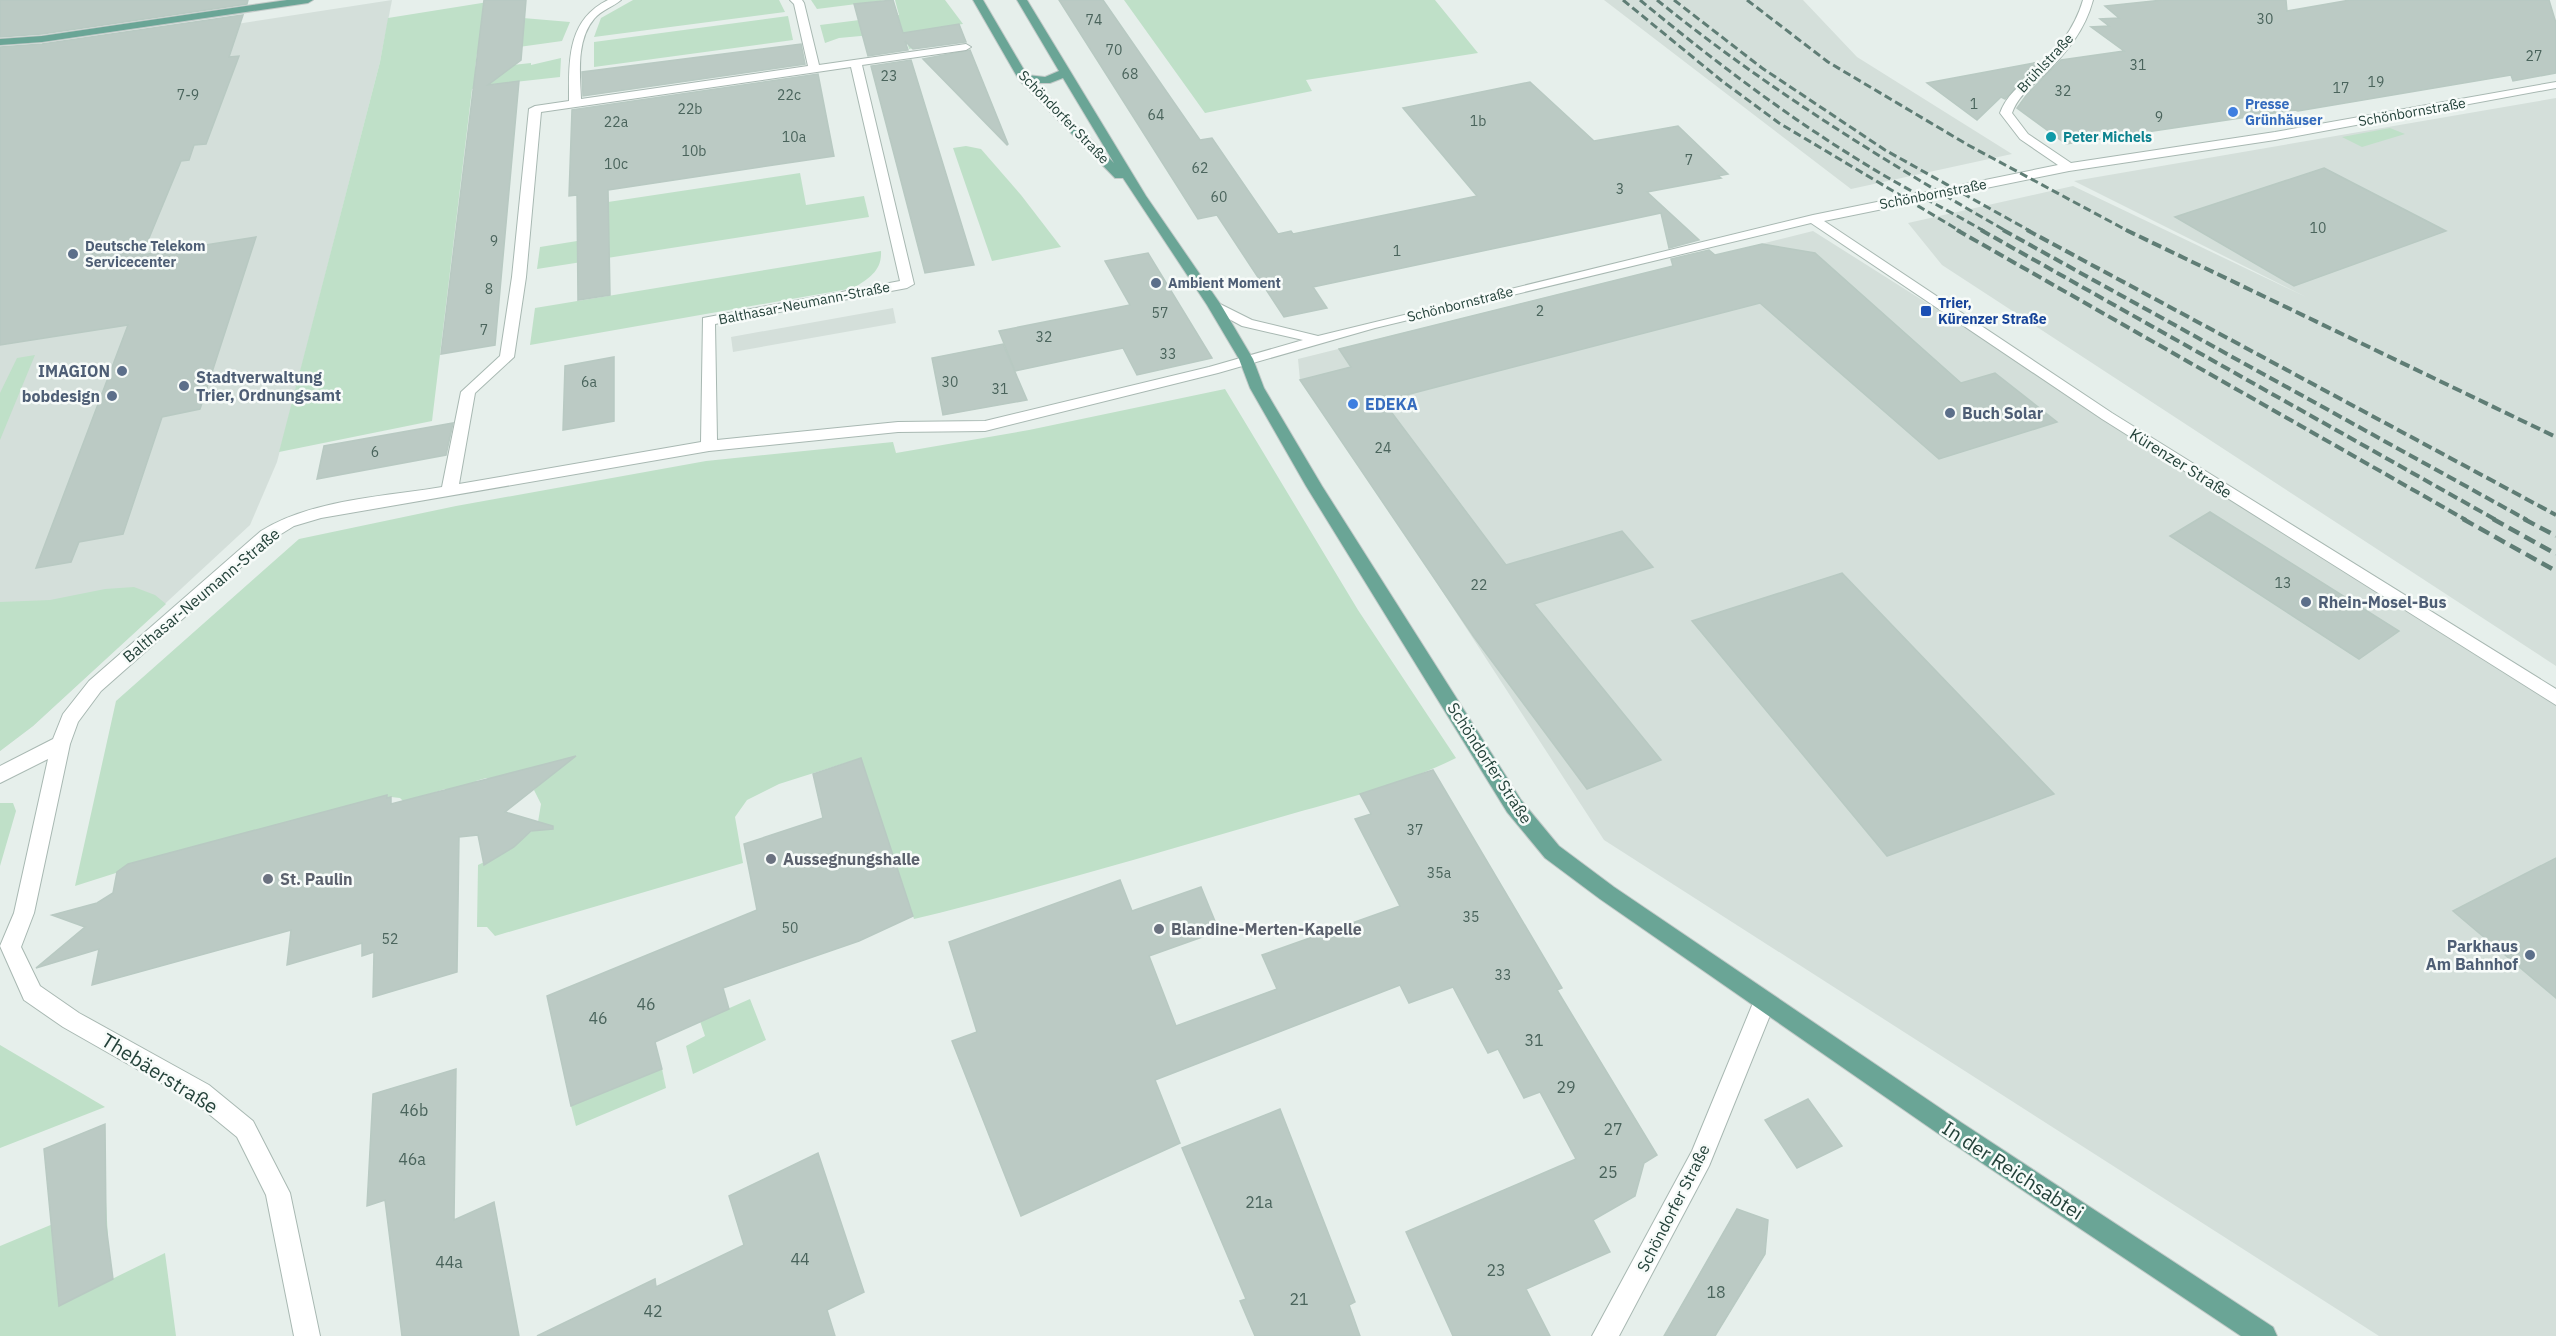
<svg xmlns="http://www.w3.org/2000/svg" width="2556" height="1336" font-family="'IBM Plex Sans',sans-serif">
  <rect width="100%" height="100%" fill="#e6efeb"/>
  <!-- built -->
  <g fill="#d4dfda">
    <polygon points="392,0 380,62 277,462 250,525 33,726 0,751 0,215 95,46"/>
    <polygon points="1604,0 1803,0 1857,57 2012,154 1851,189"/>
    <polygon points="2556,98 2556,666 1942,265 1908,223 2073,186 2306,297 2074,181"/>
    <polygon points="1813,231 2556,701 2556,1336 2379,1336 1604,840 1381,497 1300,380 1298,359"/>
    <polygon points="893,308 896,323 733,352 731,337"/>
  </g>
  <!-- green -->
  <g fill="#bfe0c8">
    <polygon points="520,0 523,18 570,22 562,41 477,53 475,69 531,63 531,65 561,58 560,77 489,85 472,89 432,421 279,452 380,62 388,18 488,2"/>
    <polygon points="633,0 779,0 785,12 594,37 601,18"/>
    <polygon points="811,0 888,0 817,9"/>
    <polygon points="895,0 945,0 963,24 921,30 926,46 909,49 904,32 839,38 825,43 820,25 899,15"/>
    <polygon points="1124,0 1435,0 1478,53 1306,80 1312,91 1205,113"/>
    <polygon points="788,16 793,40 594,67 594,42"/>
    <polygon points="2390,128 2405,134 2362,147 2342,137"/>
    <polygon points="966,146 981,149 1021,195 1061,247 992,261 953,148"/>
    <polygon points="800,173 806,205 864,196 869,217 537,269 540,247 608,236 608,202"/>
    <path d="M881 251C882 271 869 278 854 288L530 345 535 308Z"/>
    <polygon points="35,355 0,440 0,393 17,358"/>
    <path d="M1225 389 1358 610 1456 758C1394 789 1323 804 1257 824 1143 857 1029 891 914 919L861 758 779 784 747 800 735 817 743 863 495 936 487 927H477L478 865 511 849 541 823 538 822 541 804 534 790 537 787 486 778 476 781V783L446 791 445 789 404 802 400 798 391 797 327 811 141 862 142 860 128 864 119 872 75 886 116 701 299 539 456 506 706 461 893 442 896 453 1029 430Z"/>
    <polygon points="134,587 155,595 166,604 33,726 0,751 0,602 50,600 105,589"/>
    <polygon points="0,803 13,803 16,811 0,866"/>
    <polygon points="750,999 766,1040 693,1074 686,1046 705,1036 700,1021"/>
    <polygon points="0,1045 105,1107 0,1148"/>
    <polygon points="662,1069 666,1088 576,1126 571,1106"/>
    <polygon points="106,1202 108,1239 55,1266 59,1305 165,1253 176,1336 0,1336 0,1246"/>
  </g>
  <!-- building -->
  <g fill="#bbcac4" stroke="#b8c9c2" stroke-width="1.5">
    <polygon points="0,0 248,0 247,4 42,34 0,37"/>
    <polygon points="484,0 526,0 521,60 488,85 519,81 495,345 441,354"/>
    <polygon points="893,0 903,33 959,24 966,42 913,49 905,41 908,50 868,56 854,4"/>
    <polygon points="1059,0 1103,0 1200,140 1212,138 1278,234 1291,231 1293,234 1477,196 1403,108 1530,82 1594,141 1678,126 1728,174 1718,176 1721,178 1647,192 1699,240 1669,248 1661,213 1313,287 1327,308 1284,317 1217,215 1198,219"/>
    <polygon points="2163,0 2286,0 2287,11 2350,0 2549,0 2556,23 2556,73 2513,81 2511,75 2298,111 2295,110 2066,144 2017,108 2028,93 2061,60 2124,51 2091,27 2109,26 2100,19 2119,18 2105,6"/>
    <polygon points="243,15 229,57 239,56 206,144 194,145 189,160 181,161 142,255 256,237 200,409 162,417 123,534 79,542 71,562 36,568 128,325 0,345 0,47 42,44"/>
    <polygon points="801,44 805,64 583,96 582,72"/>
    <polygon points="970,50 1008,144 1007,145 923,59"/>
    <polygon points="911,60 974,265 925,273 871,66"/>
    <polygon points="2039,62 2005,99 2001,97 1977,120 1927,83"/>
    <polygon points="818,74 834,156 608,190 610,295 578,300 577,195 569,196 572,110"/>
    <polygon points="2324,168 2446,231 2294,286 2175,217"/>
    <polygon points="1762,244 1815,253 1961,383 1995,373 2057,422 1939,459 1760,303 1383,401 1506,565 1622,531 1653,567 1534,604 1661,760 1587,789 1474,637 1300,380 1351,367 1339,349 1673,266 1671,259 1709,250 1715,255"/>
    <polygon points="1148,253 1212,358 1137,375 1123,348 1015,371 999,331 1130,305 1105,261"/>
    <polygon points="1003,344 1027,400 943,415 932,358"/>
    <polygon points="614,357 614,421 563,430 565,366"/>
    <polygon points="453,423 446,455 317,479 324,446"/>
    <polygon points="2210,512 2399,631 2359,659 2170,536"/>
    <polygon points="1842,573 2054,794 1887,856 1692,621"/>
    <polygon points="576,756 505,812 553,826 553,829 531,831 514,847 484,865 478,835 459,837 457,972 373,997 374,952 362,956 362,943 287,965 291,930 92,985 99,949 36,968 85,927 52,915 97,903 113,893 117,872 128,864 387,795 387,798 391,797 391,804"/>
    <polygon points="861,758 913,916 859,941 723,988 729,1009 655,1042 662,1069 571,1106 547,996 757,910 744,844 823,818 813,774"/>
    <polygon points="1433,770 1562,988 1557,990 1657,1155 1644,1163 1635,1196 1593,1220 1610,1252 1526,1289 1550,1336 1453,1336 1406,1232 1576,1159 1540,1092 1524,1098 1498,1049 1488,1053 1453,987 1409,1003 1400,985 1155,1080 1180,1143 1021,1216 952,1041 977,1032 949,942 1120,880 1132,911 1201,887 1219,931 1149,956 1176,1026 1277,989 1262,955 1400,906 1355,819 1371,814 1360,794"/>
    <polygon points="2556,858 2556,998 2453,911"/>
    <polygon points="456,1069 454,1220 494,1202 519,1336 402,1336 385,1200 367,1206 373,1094"/>
    <polygon points="1808,1099 1842,1146 1797,1168 1765,1120"/>
    <polygon points="1280,1109 1355,1302 1349,1305 1360,1336 1255,1336 1240,1301 1246,1299 1182,1148"/>
    <polygon points="105,1124 106,1225 113,1279 59,1306 44,1149"/>
    <polygon points="818,1153 864,1292 827,1310 835,1336 537,1336 655,1279 656,1287 744,1245 729,1196"/>
    <polygon points="1737,1209 1768,1220 1765,1254 1715,1336 1664,1336"/>
  </g>
  <g fill="none" stroke-linecap="round" stroke-linejoin="round">
    <defs>
      <g id="minor">
        <path d="M608 0H621C613 7 601 10 594 19 576 40 580 74 581 99L808 66 794 4 790 0H802L804 3 819 65 966 44 971 47 966 50 862 65 914 284 907 288 715 324 717 440 898 422 985 421 1209 367 1303 340 1242 326 1209 308V302L1214 301 1252 320 1318 336 1813 215 2058 165 2020 139 2000 113C2006 96 2020 85 2033 73 2055 52 2074 31 2083 0H2093C2085 30 2067 52 2045 74 2032 86 2018 96 2012 113L2028 134 2071 163 2275 132 2556 82V88L2275 140 2069 171 1824 221 2112 413 2556 689V705L2102 419 1811 223 1375 328 1218 373 985 431 898 432 709 451 321 518 294 526 273 539 101 691 78 722 70 744 34 913 21 947 40 986 79 1013 209 1085 253 1121 290 1193 320 1336H294L266 1195 237 1137 193 1101 63 1027 24 1000 0 946 14 913 48 759 0 783V766L53 739 63 714 89 681 261 531C313 499 383 497 442 487L461 392 500 356 512 277 529 109 535 106 569 101C569 60 567 20 608 0ZM851 67 900 281 703 318 701 442 459 484 475 393 514 357 526 277 541 112Z"/>
        <polygon points="1764,993 1772,996 1775,1003 1709,1166 1619,1336 1592,1336 1692,1151 1753,1003 1756,996"/>
      </g>
      <g id="major">
        <polygon points="287,0 313,0 308,3 42,42 0,45 0,39 42,36"/>
        <path d="M973 0H983L1027 75 1045 77 1059 71 1017 0H1027L1146 196 1221 305 1253 359 1264 388 1322 486 1521 800 1559 846 1614 887 1962 1123 2273 1327 2277 1336H2241L1946 1139 1600 899 1545 858 1507 812 1306 486 1250 388 1239 359 1207 305 1123 178H1115L1019 80ZM1063 78 1114 163 1035 83H1050Z"/>
      </g>
    </defs>
    <!-- minor casing -->
    <use href="#minor" stroke="#a8b8b2" stroke-width="2"/>
    <!-- major casing -->
    <use href="#major" stroke="#c2cac8" stroke-width="2"/>
    <!-- minor -->
    <use href="#minor" fill="#fff" fill-rule="evenodd"/>
    <!-- major -->
    <use href="#major" fill="#6aa596" fill-rule="evenodd"/>
    <!-- rail-far2 -->
    <g stroke="#5f7d75" stroke-width="3" stroke-dasharray="8 4" stroke-linecap="butt">
      <polyline points="1623,0 1722,81 1779,123 1960,231"/>
      <path d="M1640 0C1709 57 1781 112 1857 159 1898 185 1942 207 1984 231"/>
      <path d="M1657 0C1766 88 1884 161 2006 231"/>
      <polyline points="1674,0 1762,68 1885,150 2030,231"/>
      <polyline points="1747,0 1828,62 1968,145 2128,231"/>
    </g>
    <!-- rail-far1 -->
    <g stroke="#5f7d75" stroke-width="4" stroke-dasharray="10 4.5" stroke-linecap="butt">
      <polyline points="1957,230 2466,520"/>
      <polyline points="1981,230 2496,520"/>
      <polyline points="2003,230 2527,520"/>
      <polyline points="2027,230 2556,515"/>
      <polyline points="2126,230 2556,437"/>
    </g>
    <!-- rail -->
    <g stroke="#5f7d75" stroke-width="4.5" stroke-dasharray="12 6" stroke-linecap="butt">
      <polyline points="2463,519 2556,571"/>
      <polyline points="2493,519 2556,554"/>
      <polyline points="2524,519 2556,536"/>
    </g>
  </g>
  <!-- markers -->
  <g fill="#3f7fe0" stroke="#f7fbf9" stroke-width="2">
    <circle cx="2233" cy="112" r="6"/>
    <circle cx="1353" cy="404" r="6"/>
  </g>
  <circle fill="#0f9aa8" stroke="#f7fbf9" stroke-width="2" cx="2051" cy="137" r="6"/>
  <g fill="#5c6f8a" stroke="#f7fbf9" stroke-width="2">
    <circle cx="73" cy="254" r="6"/>
    <circle cx="1156" cy="283" r="6"/>
    <circle cx="122" cy="371" r="6"/>
    <circle cx="184" cy="386" r="6"/>
    <circle cx="112" cy="396" r="6"/>
    <circle cx="1950" cy="413" r="6"/>
    <circle cx="2306" cy="602" r="6"/>
    <circle cx="2530" cy="955" r="6"/>
  </g>
  <rect fill="#1a4fb4" stroke="#f7fbf9" stroke-width="2" x="1920" y="305" width="12" height="12" rx="3"/>
  <g fill="#6b7280" stroke="#f7fbf9" stroke-width="2">
    <circle cx="771" cy="859" r="6"/>
    <circle cx="268" cy="879" r="6"/>
    <circle cx="1159" cy="929" r="6"/>
  </g>
  <g text-anchor="middle" dominant-baseline="central" stroke-width="5" stroke-linejoin="round" paint-order="stroke">
    <!-- number labels -->
    <g font-size="14" fill="#4a645c">
      <text x="2265" y="19">30</text>
      <text x="1094" y="20">74</text>
      <text x="1114" y="50">70</text>
      <text x="2534" y="56">27</text>
      <text x="2138" y="65">31</text>
      <text x="1130" y="74">68</text>
      <text x="889" y="76">23</text>
      <text x="2376" y="82">19</text>
      <text x="2341" y="88">17</text>
      <text x="2063" y="91">32</text>
      <text x="188" y="95">7-9</text>
      <text x="789" y="95">22c</text>
      <text x="1974" y="104">1</text>
      <text x="690" y="109">22b</text>
      <text x="1156" y="115">64</text>
      <text x="2159" y="117">9</text>
      <text x="1478" y="121">1b</text>
      <text x="616" y="122">22a</text>
      <text x="794" y="137">10a</text>
      <text x="694" y="151">10b</text>
      <text x="1689" y="160">7</text>
      <text x="616" y="164">10c</text>
      <text x="1200" y="168">62</text>
      <text x="1620" y="189">3</text>
      <text x="1219" y="197">60</text>
      <text x="2318" y="228">10</text>
      <text x="494" y="241">9</text>
      <text x="1397" y="251">1</text>
      <text x="489" y="289">8</text>
      <text x="1540" y="311">2</text>
      <text x="1160" y="313">57</text>
      <text x="484" y="330">7</text>
      <text x="1044" y="337">32</text>
      <text x="1168" y="354">33</text>
      <text x="589" y="382">6a</text>
      <text x="950" y="382">30</text>
      <text x="1000" y="389">31</text>
      <text x="1383" y="448">24</text>
      <text x="375" y="452">6</text>
      <text x="2283" y="583">13</text>
      <text x="1479" y="585">22</text>
      <text x="1415" y="830">37</text>
      <text x="1439" y="873">35a</text>
      <text x="1471" y="917">35</text>
      <text x="790" y="928">50</text>
      <text x="390" y="939">52</text>
      <text x="1503" y="975">33</text>
    </g>
    <!-- far-street labels -->
    <g font-size="14" fill="#24423a" stroke="#f7fbf9">
      <text transform="translate(2045 63) rotate(-47)">Brühlstraße</text>
      <text transform="translate(2412 112) rotate(-10)">Schönbornstraße</text>
      <text transform="translate(1064 117) rotate(46)">Schöndorfer Straße</text>
      <text transform="translate(1933 194) rotate(-11)">Schönbornstraße</text>
      <text transform="translate(804 303) rotate(-11)">Balthasar-Neumann-Straße</text>
      <text transform="translate(1460 304) rotate(-14)">Schönbornstraße</text>
    </g>
    <!-- far-shop labels -->
    <g font-size="14" font-weight="bold" fill="#366cbe" stroke="#f7fbf9" text-anchor="start">
      <text x="2245" y="104">Presse<tspan x="2245" dy="16">Grünhäuser</tspan></text>
    </g>
    <!-- far-culture labels -->
    <g font-size="14" font-weight="bold" fill="#0d838f" stroke="#f7fbf9" text-anchor="start">
      <text x="2063" y="137">Peter Michels</text>
    </g>
    <!-- far-service labels -->
    <g font-size="14" font-weight="bold" fill="#4e5e75" stroke="#f7fbf9" text-anchor="start">
      <text x="85" y="246">Deutsche Telekom<tspan x="85" dy="16">Servicecenter</tspan></text>
      <text x="1168" y="283">Ambient Moment</text>
    </g>
    <!-- far-transit labels -->
    <g font-size="14" font-weight="bold" fill="#164399" stroke="#f7fbf9" text-anchor="start">
      <text x="1938" y="303">Trier,<tspan x="1938" dy="16">Kürenzer Straße</tspan></text>
    </g>
    <!-- service labels -->
    <g font-size="16" font-weight="bold" fill="#4e5e75" stroke="#f7fbf9" text-anchor="end">
      <text x="110" y="371">IMAGION</text>
      <text x="196" y="377" text-anchor="start">Stadtverwaltung<tspan x="196" dy="18">Trier, Ordnungsamt</tspan></text>
      <text x="100" y="396">bobdesign</text>
      <text x="1962" y="413" text-anchor="start">Buch Solar</text>
      <text x="2318" y="602" text-anchor="start">Rhein-Mosel-Bus</text>
      <text x="2518" y="946">Parkhaus<tspan x="2518" dy="18">Am Bahnhof</tspan></text>
    </g>
    <!-- shop labels -->
    <g font-size="16" font-weight="bold" fill="#366cbe" stroke="#f7fbf9" text-anchor="start">
      <text x="1365" y="404">EDEKA</text>
    </g>
    <!-- street labels -->
    <g font-size="16" fill="#24423a" stroke="#f7fbf9">
      <text transform="translate(2181 463) rotate(32)">Kürenzer Straße</text>
      <text transform="translate(201 595) rotate(-40)">Balthasar-Neumann-Straße</text>
      <text transform="translate(1490 763) rotate(57)">Schöndorfer Straße</text>
      <text transform="translate(1673 1208) rotate(-63)">Schöndorfer Straße</text>
    </g>
    <!-- worship labels -->
    <g font-size="16" font-weight="bold" fill="#5b616d" stroke="#f7fbf9" text-anchor="start">
      <text x="783" y="859">Aussegnungshalle</text>
      <text x="280" y="879">St. Paulin</text>
      <text x="1171" y="929">Blandine-Merten-Kapelle</text>
    </g>
    <!-- near-number labels -->
    <g font-size="16" fill="#4a645c">
      <text x="646" y="1004">46</text>
      <text x="598" y="1018">46</text>
      <text x="1534" y="1040">31</text>
      <text x="1566" y="1087">29</text>
      <text x="414" y="1110">46b</text>
      <text x="1613" y="1129">27</text>
      <text x="412" y="1159">46a</text>
      <text x="1608" y="1172">25</text>
      <text x="1259" y="1202">21a</text>
      <text x="800" y="1259">44</text>
      <text x="449" y="1262">44a</text>
      <text x="1496" y="1270">23</text>
      <text x="1716" y="1292">18</text>
      <text x="1299" y="1299">21</text>
      <text x="653" y="1311">42</text>
    </g>
    <!-- near-street labels -->
    <g font-size="20" fill="#24423a" stroke="#f7fbf9">
      <text transform="translate(160 1073) rotate(32)">Thebäerstraße</text>
      <text transform="translate(2013 1170) rotate(33)">In der Reichsabtei</text>
    </g>
  </g>
</svg>
